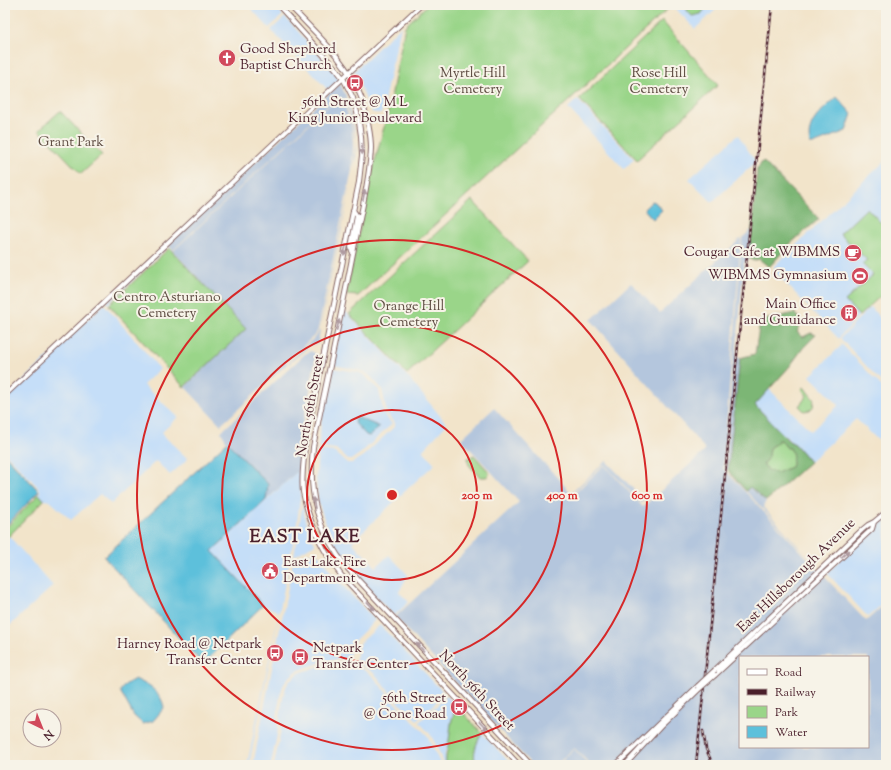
<svg xmlns="http://www.w3.org/2000/svg" width="891" height="770" font-family="'Sorts Mill Goudy',serif">
  <style>
    .built { fill: #c5def8 }
    .industrial { fill: #b4c6dd; fill-rule: evenodd }
    .green { fill: #9ad589; stroke: #727a5a }
    .forest { fill: #7bb675; stroke: #626a50; fill-rule: evenodd }
    .water { fill: #5dc0db; stroke: #547083 }
    .lines { fill: none; stroke-linecap: round; stroke-linejoin: round }
    .primary-casing { stroke: #856463; stroke-width: 6 }
    .primary { stroke: #fff; stroke-width: 4 }
    .rail-casing { stroke: #4a1f2b; stroke-width: 2.5 }
    .rail { stroke: #f7f3e8; stroke-width: 1; stroke-dasharray: 3; stroke-linecap: butt }
    .primary-bridge-casing { stroke: #856463; stroke-width: 6; stroke-linecap: butt }
    .primary-bridge { stroke: #fff; stroke-width: 4 }
    .oneway { fill: #ae9aa0 }
    .ring { fill: none; stroke: #d62828; stroke-width: 2 }
    .labels { text-anchor: middle; dominant-baseline: central; stroke-width: 4; stroke-linejoin: round; paint-order: stroke }
    .poi-label { font-size: 14px; fill: #4a1f2b; stroke: #f7f3e8; text-anchor: end }
    .park-label { font-size: 14px; fill: #5e4c42; stroke: #f7f3e8 }
    .street-label { font-size: 14px; fill: #4a1f2b; stroke: #f7f3e8 }
    .district-label { font-size: 18px; font-weight: bold; letter-spacing: 1px; fill: #4a1f2b; stroke: #f7f3e8 }
    .centre { fill: #d62828; stroke: #f7f3e8; stroke-width: 2 }
    .ring-label { font-size: 12px; text-anchor: middle; font-weight: bold; fill: #d62828; stroke: #f7f3e8; stroke-width: 4; stroke-linejoin: round; paint-order: stroke }
  </style>
  <rect width="100%" height="100%" fill="#f7f3e8"/>
  <filter id="ink" filterUnits="userSpaceOnUse"><feTurbulence type="fractalNoise" baseFrequency=".025" numOctaves="2"/><feDisplacementMap in="SourceGraphic" scale="8" xChannelSelector="R" yChannelSelector="G"/><feConvolveMatrix kernelMatrix="1 2 1 2 8 2 1 2 1" color-interpolation-filters="sRGB"/></filter>
  <filter id="wash" filterUnits="userSpaceOnUse"><feTurbulence type="fractalNoise" baseFrequency=".012" numOctaves="4" result="noise"/><feDisplacementMap in="SourceGraphic" scale="16" xChannelSelector="R" yChannelSelector="G"/><feGaussianBlur stdDeviation="0.9" result="paint"/><feColorMatrix in="noise" values="0 0 0 0 0 0 0 0 0 0 0 0 0 0 0 0 0 1.4 0 .05"/><feComposite in="paint" operator="in"/></filter>
  <g filter="url(#wash)">
    <rect width="100%" height="100%" fill="#f2e4ca"/>
    <path class="built" d="M 248,5 L 274,5 L 283,15 L 269,28 Z
      M 678,5 L 688,5 L 686,7 L 721,5 L 695,29 L 675,8 Z
      M 285,17 L 336,73 L 339,80 L 328,90 L 271,30 Z
      M 401,26 L 381,114 L 371,112 L 354,71 Z
      M 577,99 L 634,159 L 624,169 L 568,108 Z
      M 738,135 L 756,162 L 712,202 L 689,179 Z
      M 886,160 L 886,291 L 851,323 L 850,327 L 840,336 L 840,338 L 838,338 L 775,272 L 774,266 Z
      M 165,247 L 166,248 L 108,304 L 106,302 Z
      M 104,304 L 160,369 L 143,385 L 178,417 L 161,433 L 188,459 L 170,475 L 156,461 L 111,504 L 100,494 L 71,520 L 50,501 L 44,500 L 39,494 L 40,491 L 39,488 L 5,453 L 5,398 Z
      M 871,307 L 886,325 L 886,387 L 841,339 L 841,337 L 851,328 L 853,324 Z
      M 344,310 L 406,375 L 447,424 L 423,450 L 435,464 L 417,480 L 352,542 L 376,567 L 389,555 L 408,575 L 399,592 L 409,602 L 394,616 L 348,566 L 330,535 L 318,502 L 316,478 L 318,450 L 335,452 L 347,463 L 352,463 L 363,456 L 395,426 L 395,424 L 387,414 L 382,389 L 371,377 L 366,373 L 358,370 L 333,365 Z
      M 837,339 L 886,391 L 886,431 L 878,440 L 856,419 L 810,462 L 795,444 L 790,441 L 754,405 L 769,389 L 811,431 L 839,405 L 810,376 L 842,345 Z
      M 332,368 L 358,372 L 365,375 L 369,380 L 379,390 L 384,414 L 392,424 L 361,453 L 351,460 L 348,460 L 336,449 L 318,447 L 322,416 Z
      M 300,469 L 301,491 L 297,523 L 249,765 L 247,765 L 279,612 L 263,605 L 212,551 Z
      M 303,502 L 305,519 L 315,544 L 294,556 Z
      M 886,514 L 886,601 L 868,617 L 827,573 Z
      M 5,534 L 8,537 L 9,536 L 53,586 L 5,630 Z
      M 306,553 L 320,555 L 333,575 L 375,620 L 355,640 L 351,649 L 348,660 L 339,659 L 322,662 L 297,671 L 287,679 L 283,686 L 280,696 L 277,717 L 278,730 L 271,765 L 253,765 L 293,562 Z
      M 380,625 L 445,694 L 417,720 L 395,699 L 375,674 L 355,661 L 361,642 Z
      M 340,662 L 353,663 L 373,676 L 393,701 L 427,735 L 441,765 L 274,765 L 281,730 L 280,718 L 283,697 L 286,687 L 289,681 L 299,673 L 323,665 Z
      M 447,696 L 458,707 L 453,714 L 449,741 L 445,754 L 446,765 L 444,765 L 437,747 L 430,734 L 419,722 Z
      M 482,733 L 512,765 L 476,765 L 474,758 L 476,744 Z"/>
    <path class="industrial" d="M 340,83 L 346,96 L 354,127 L 356,155 L 353,169 L 355,146 L 353,129 L 345,98 L 337,97 L 173,250 L 169,246 L 166,248 L 165,247 Z
      M 337,98 L 343,98 L 352,129 L 353,146 L 352,170 L 318,329 L 316,334 L 286,362 L 287,364 L 221,425 L 185,387 L 245,329 L 173,251 Z
      M 351,182 L 341,232 L 321,322 L 318,344 L 314,344 L 309,346 L 289,364 L 288,363 L 317,335 L 319,329 Z
      M 751,230 L 749,257 L 750,258 L 744,263 L 736,357 L 740,358 L 728,471 L 725,468 L 742,238 Z
      M 741,238 L 723,468 L 866,621 L 886,603 L 886,765 L 591,765 L 574,748 L 556,765 L 532,765 L 395,617 L 519,502 L 461,439 L 494,408 L 573,495 L 604,465 L 643,507 L 706,450 L 591,320 L 631,283 L 660,313 ZM 740,657 L 868,657 L 868,747 L 740,747 Z
      M 311,351 L 316,354 L 309,396 L 298,447 L 300,469 L 266,500 L 268,484 L 227,442 L 221,432 L 305,354 Z
      M 606,461 L 644,500 L 641,503 L 604,464 L 573,493 L 572,492 Z
      M 750,487 L 766,501 L 763,507 L 818,568 L 746,491 Z
      M 574,749 L 589,765 L 558,765 Z"/>
    <path class="green" d="M 427,5 L 672,5 L 358,296 L 346,295 L 370,180 L 389,108 L 405,26 Z
      M 688,5 L 708,5 L 701,14 L 692,16 L 688,12 L 686,7 Z
      M 662,21 L 718,85 L 637,160 L 579,99 Z
      M 60,111 L 102,155 L 81,174 L 39,130 Z
      M 472,200 L 528,261 L 407,374 L 349,314 Z
      M 867,208 L 881,223 L 886,219 L 886,291 L 859,316 L 845,301 L 873,275 L 862,264 L 867,260 L 840,234 Z
      M 169,248 L 246,329 L 184,387 L 109,305 Z
      M 804,387 L 814,400 L 813,407 L 810,410 L 804,411 L 799,406 L 807,396 L 802,389 Z
      M 778,440 L 781,440 L 787,448 L 790,448 C 794,454 793,461 791,467 L 777,473 L 769,471 L 763,464 L 769,456 L 770,447 L 777,443 Z
      M 474,455 L 489,472 L 489,475 L 486,477 L 480,477 L 469,465 L 467,459 Z
      M 39,494 L 44,500 L 8,537 L 5,534 L 5,529 Z
      M 458,707 L 482,733 C 476,744 472,753 476,765 L 446,765 C 445,753 448,751 449,740 C 451,728 450,717 458,707 Z"/>
    <path class="forest" d="M 763,161 L 819,219 L 791,243 L 769,267 L 759,259 L 753,261 L 749,258 L 757,169 Z
      M 795,313 L 801,322 L 797,332 L 803,337 L 811,333 L 816,335 L 803,348 L 790,366 L 755,405 L 789,441 L 795,444 L 810,462 L 766,501 L 750,487 L 746,491 L 728,471 L 740,358 L 755,354 L 760,321 ZM 778,440 L 781,440 L 787,448 L 790,448 C 794,454 793,461 791,467 L 777,473 L 769,471 L 763,464 L 769,456 L 770,447 L 777,443 Z"/>
    <path class="water" d="M 837,97 L 852,114 L 846,131 L 813,144 L 810,144 C 805,122 823,110 837,97 Z
      M 652,201 L 655,202 L 662,210 L 653,219 L 644,209 Z
      M 359,418 L 380,427 L 369,436 L 366,435 L 354,422 L 355,419 Z
      M 227,442 L 268,484 L 266,500 L 212,551 L 263,605 L 203,664 L 104,557 Z
      M 5,455 L 39,491 L 5,527 Z
      M 135,679 C 148,685 162,692 164,708 L 153,721 L 143,724 L 134,716 L 120,691 L 126,684 Z"/>
  </g>
  <g filter="url(#ink)">
    <g class="lines">
      <defs>
        <path id="primary" d="M 278,5 L 336,69 L 343,78 L 353,98 L 358,116 L 361,136 L 362,155 L 359,182 L 305,446 C 304,461 301,478 303,492 C 309,523 322,550 341,575 L 519,765
          M 289,5 C 315,33 347,60 361,97 C 366,113 371,131 371,148 C 370,179 361,212 355,243 C 342,311 327,379 313,447 C 308,495 317,531 348,569 L 531,765
          M 352,251 L 351,247 L 357,216 L 353,210
          M 5,395 L 421,5
          M 715,670 L 862,530 L 868,525 L 874,522 L 886,512
          M 715,675 L 872,529 L 874,522
          M 616,765 L 698,686
          M 625,765 L 662,725 L 698,690"/>
      </defs>
      <use href="#primary" class="primary-casing"/>
      <use href="#primary" class="primary"/>
      <defs>
        <path id="rail" d="M 703,731 L 706,749 L 713,765
          M 696,765 L 772,5"/>
      </defs>
      <use href="#rail" class="rail-casing"/>
      <use href="#rail" class="rail"/>
      <defs>
        <path id="primary-bridge" d="M 698,686 L 715,670
          M 698,690 L 715,675"/>
      </defs>
      <use href="#primary-bridge" class="primary-bridge-casing"/>
      <use href="#primary-bridge" class="primary-bridge"/>
    </g>
    <defs><path id="oneway-solid" d="M-6-.8H1V-3.2L6.5 0L1 3.2V.8H-6Z"/></defs>
    <g class="oneway">
      <use href="#oneway-solid" transform="translate(362 149) rotate(88)"/>
      <use href="#oneway-solid" transform="translate(364 195) rotate(-80)"/>
      <use href="#oneway-solid" transform="translate(345 250) rotate(102)"/>
      <use href="#oneway-solid" transform="translate(338 325) rotate(-76)"/>
      <use href="#oneway-solid" transform="translate(314 503) rotate(-101)"/>
      <use href="#oneway-solid" transform="translate(845 554) rotate(-43)"/>
      <use href="#oneway-solid" transform="translate(371 606) rotate(47)"/>
      <use href="#oneway-solid" transform="translate(420 647) rotate(-133)"/>
      <use href="#oneway-solid" transform="translate(483 726) rotate(47)"/>
    </g>
  </g>
  <g class="ring">
    <circle cx="392" cy="495" r="85"/>
    <circle cx="392" cy="495" r="170"/>
    <circle cx="392" cy="495" r="255"/>
  </g>
  <defs>
    <symbol id="church-disc" viewBox="-11 -11 22 22"><circle r="9.5" fill="#d1495b" stroke="#f7f3e8"/><path d="M-1.2-6h2.4v3.5h3.3v2.4h-3.3V6h-2.4V-.1h-3.3v-2.4h3.3Z" fill="#fff"/></symbol>
    <symbol id="bus-disc" viewBox="-11 -11 22 22"><circle r="9.5" fill="#d1495b" stroke="#f7f3e8"/><path d="M-5-6H5V4H4V6H2V4H-2V6H-4V4H-5ZM-3.5-4V0h7V-4ZM-3.5 1.2v1.5H-2V1.2ZM2 1.2v1.5H3.5V1.2Z" fill="#fff"/></symbol>
    <symbol id="cafe-disc" viewBox="-11 -11 22 22"><circle r="9.5" fill="#d1495b" stroke="#f7f3e8"/><path d="M-5.5-4.5H6V0H3Q3 3.5 0 3.5H-2.5Q-5.5 3.5-5.5 0ZM3-3.2v2h1.7v-2ZM-6 4.5H4V6H-6Z" fill="#fff"/></symbol>
    <symbol id="stadium-disc" viewBox="-11 -11 22 22"><circle r="9.5" fill="#d1495b" stroke="#f7f3e8"/><path d="M0-5a6.5 5 0 1 0 0 10a6.5 5 0 1 0 0-10ZM-3.5-1.8h7v3.6h-7Z" fill="#fff"/></symbol>
    <symbol id="building-disc" viewBox="-11 -11 22 22"><circle r="9.5" fill="#d1495b" stroke="#f7f3e8"/><path d="M-4-6H4V6H1V3H-1V6H-4ZM-2.5-4.3h1.7v1.8h-1.7ZM.8-4.3h1.7v1.8H.8ZM-2.5-1h1.7V.8h-1.7ZM.8-1h1.7V.8H.8Z" fill="#fff"/></symbol>
    <symbol id="civic-disc" viewBox="-11 -11 22 22"><circle r="9.5" fill="#d1495b" stroke="#f7f3e8"/><path d="M-.6-6.5H3V-4.5H.6V-3L4-1V1h2V6H-6V1h2V-1L-.6-3ZM-1.2 2.5V6h2.4V2.5Z" fill="#fff"/></symbol>
  </defs>
  <g fill-rule="evenodd">
    <use href="#church-disc" x="217" y="48" width="20" height="20"/>
    <use href="#bus-disc" x="345" y="73" width="20" height="20"/>
    <use href="#cafe-disc" x="843" y="243" width="20" height="20"/>
    <use href="#stadium-disc" x="850" y="266" width="20" height="20"/>
    <use href="#building-disc" x="839" y="303" width="20" height="20"/>
    <use href="#civic-disc" x="260" y="561" width="20" height="20"/>
    <use href="#bus-disc" x="265" y="643" width="20" height="20"/>
    <use href="#bus-disc" x="290" y="647" width="20" height="20"/>
    <use href="#bus-disc" x="449" y="697" width="20" height="20"/>
  </g>
  <g class="labels">
    <g class="poi-label">
      <text x="240" y="50" text-anchor="start">Good Shepherd<tspan x="240" dy="16">Baptist Church</tspan></text>
      <text x="355" y="103" text-anchor="middle">56th Street @ M L<tspan x="355" dy="16">King Junior Boulevard</tspan></text>
      <text x="840" y="253">Cougar Cafe at WIBMMS</text>
      <text x="847" y="276">WIBMMS Gymnasium</text>
      <text x="836" y="305">Main Office<tspan x="836" dy="16">and Guuidance</tspan></text>
      <text x="283" y="563" text-anchor="start">East Lake Fire<tspan x="283" dy="16">Department</tspan></text>
      <text x="262" y="645">Harney Road @ Netpark<tspan x="262" dy="16">Transfer Center</tspan></text>
      <text x="313" y="649" text-anchor="start">Netpark<tspan x="313" dy="16">Transfer Center</tspan></text>
      <text x="446" y="699">56th Street<tspan x="446" dy="16">@ Cone Road</tspan></text>
    </g>
    <g class="park-label">
      <text x="473" y="74">Myrtle Hill<tspan x="473" dy="16">Cemetery</tspan></text>
      <text x="659" y="74">Rose Hill<tspan x="659" dy="16">Cemetery</tspan></text>
      <text x="71" y="143">Grant Park</text>
      <text x="167" y="298">Centro Asturiano<tspan x="167" dy="16">Cemetery</tspan></text>
      <text x="409" y="307">Orange Hill<tspan x="409" dy="16">Cemetery</tspan></text>
    </g>
    <g class="street-label">
      <text transform="translate(311 406) rotate(-80)">North 56th Street</text>
      <text transform="translate(797 576) rotate(-44)">East Hillsborough Avenue</text>
      <text transform="translate(476 691) rotate(47)">North 56th Street</text>
    </g>
    <g class="district-label">
      <text x="305" y="538">EAST LAKE</text>
    </g>
  </g>
  <circle cx="392" cy="495" r="6" class="centre"/>
  <g class="ring-label">
    <text x="477" y="499">200 m</text>
    <text x="562" y="499">400 m</text>
    <text x="647" y="499">600 m</text>
  </g>
  <rect width="891" height="770" fill="none" stroke="#f7f3e8" stroke-width="20"/>
  <rect x="739" y="656" width="130" height="92" fill="#f7f3e8" stroke="#b29e9c"/>
  <rect x="747" y="669" width="20" height="6" fill="#ffffff" stroke="#b29e9c"/>
  <text x="775" y="676" font-size="12" fill="#4a1f2b">Road</text>
  <rect x="747" y="689" width="20" height="6" fill="#4a1f2b" stroke="#b29e9c"/>
  <text x="775" y="696" font-size="12" fill="#4a1f2b">Railway</text>
  <rect x="747" y="706" width="20" height="12" fill="#9ad589" stroke="#b29e9c"/>
  <text x="775" y="716" font-size="12" fill="#4a1f2b">Park</text>
  <rect x="747" y="726" width="20" height="12" fill="#5dc0db" stroke="#b29e9c"/>
  <text x="775" y="736" font-size="12" fill="#4a1f2b">Water</text>
  <g transform="translate(42 728) rotate(137)"><circle r="19" fill="#f7f3e8" stroke="#b29e9c"/>
  <path d="M0-3L7 15L0 10L-7 15Z" fill="#d1495b"/>
  <text y="-6" font-size="11" font-weight="bold" text-anchor="middle" fill="#4a1f2b">N</text>
  </g>
</svg>
